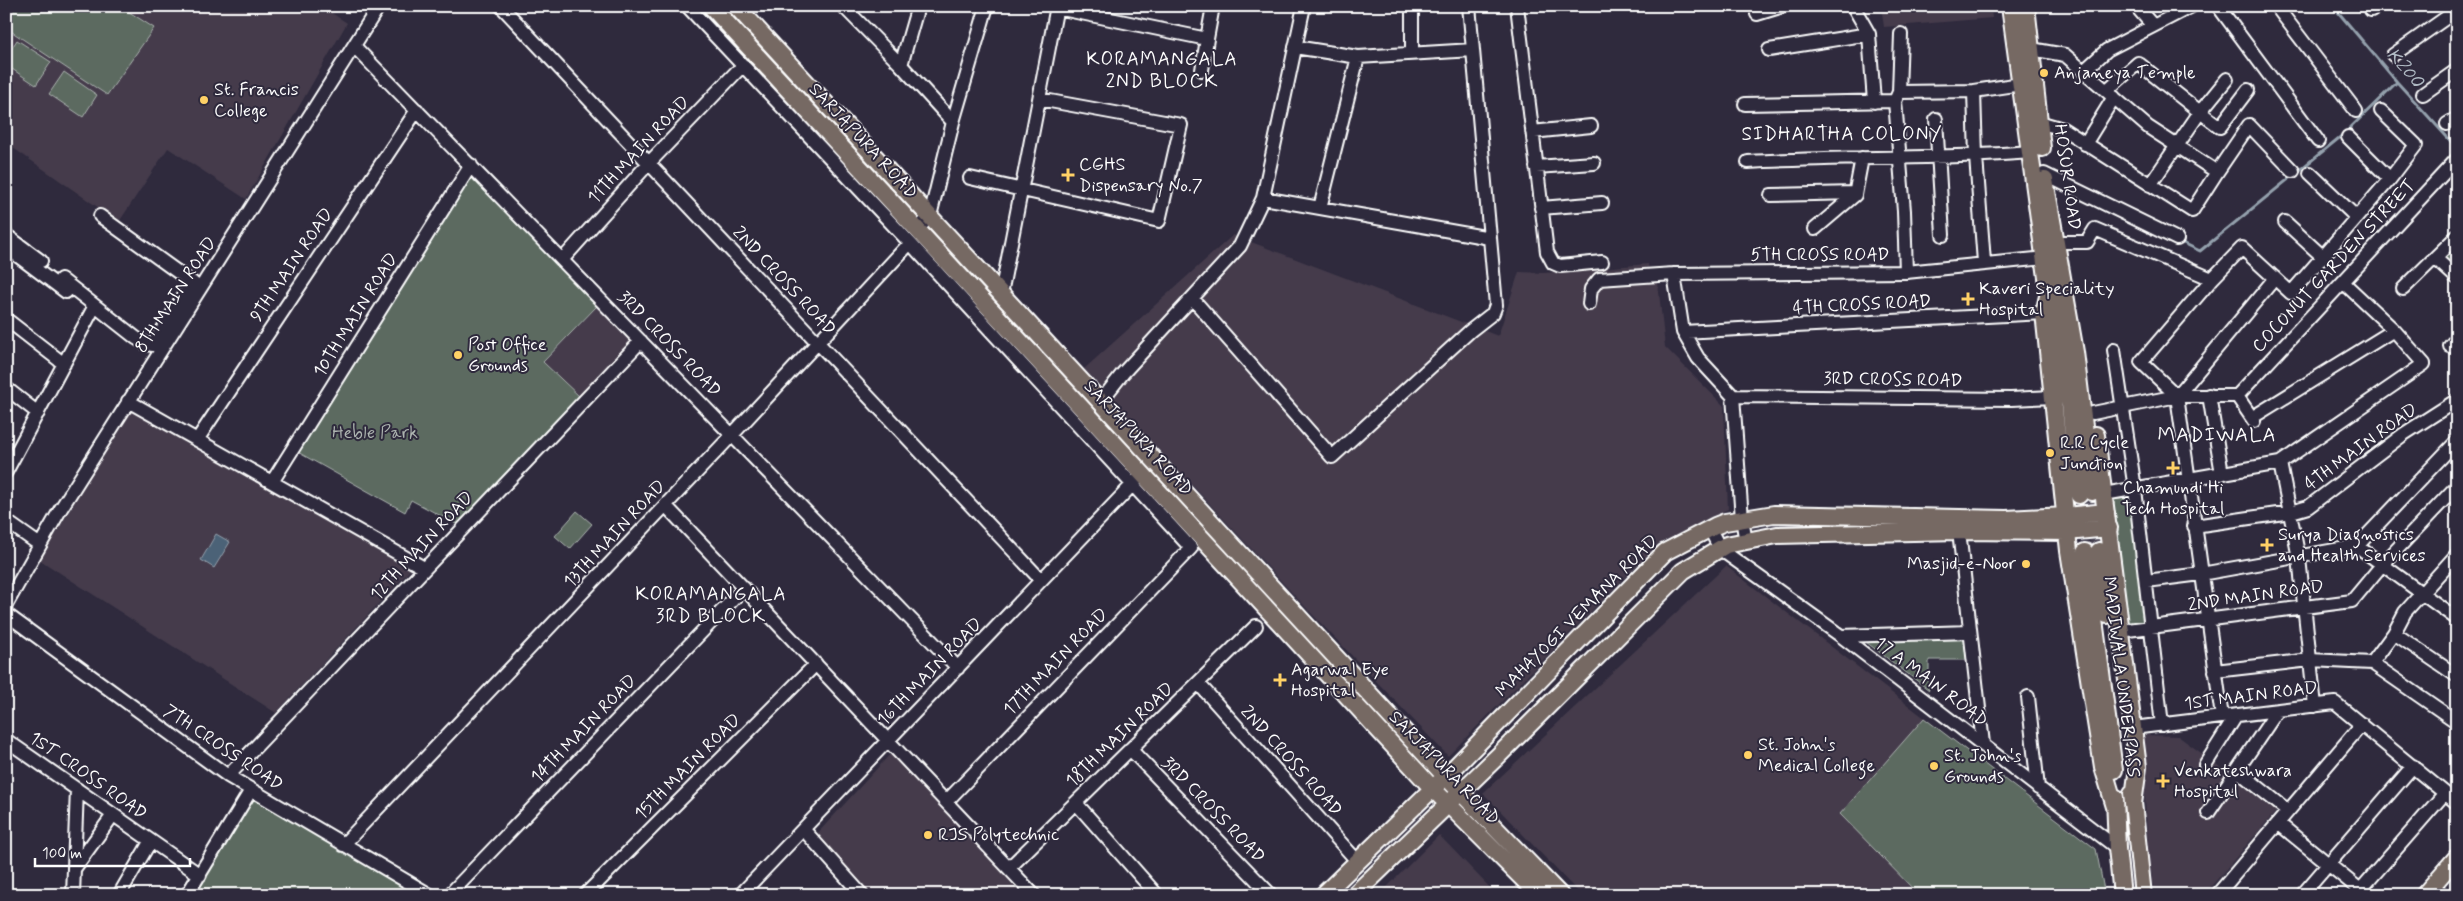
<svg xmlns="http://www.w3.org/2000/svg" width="2463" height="901" font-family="Mynerve,sans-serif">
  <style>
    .built { fill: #443b4b }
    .green { fill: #5b6a61; stroke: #adb4b0 }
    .water { fill: #4c6277; stroke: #94a1ad }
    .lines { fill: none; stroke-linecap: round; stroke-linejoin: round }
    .stream { stroke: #94a1ad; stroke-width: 3 }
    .major-tunnel { stroke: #443f50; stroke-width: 16; stroke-dasharray: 16 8; stroke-linecap: butt }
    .minor-casing { stroke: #fff; stroke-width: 16 }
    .major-casing { stroke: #fff; stroke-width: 20 }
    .minor { stroke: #2f2a3d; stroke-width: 12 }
    .major { stroke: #766964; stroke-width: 16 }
    .poi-dot { fill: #ffd166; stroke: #2f2a3d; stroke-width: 2 }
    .labels { text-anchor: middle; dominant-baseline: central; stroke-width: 4; stroke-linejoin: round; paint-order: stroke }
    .poi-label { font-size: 18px; fill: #fff; stroke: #2f2a3d; text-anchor: start }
    .street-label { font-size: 18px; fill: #fff; stroke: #2f2a3d }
    .park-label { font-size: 18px; fill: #adb4b0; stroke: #2f2a3d }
    .neighbourhood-label { font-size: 19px; letter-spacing: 1px; fill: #fff; stroke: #2f2a3d }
    .water-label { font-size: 19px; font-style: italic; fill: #aeb8c2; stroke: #2f2a3d }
    .quarter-label { font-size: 20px; letter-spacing: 1px; fill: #fff; stroke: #2f2a3d }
  </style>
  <rect width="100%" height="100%" fill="#2f2a3d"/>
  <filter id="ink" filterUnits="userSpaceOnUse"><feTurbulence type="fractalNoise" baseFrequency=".02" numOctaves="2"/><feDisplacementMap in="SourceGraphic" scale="10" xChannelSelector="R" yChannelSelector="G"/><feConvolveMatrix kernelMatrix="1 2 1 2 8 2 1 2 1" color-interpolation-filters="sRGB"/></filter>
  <g filter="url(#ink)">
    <path class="built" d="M 17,6 L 321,6 L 347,23 L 246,199 L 168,148 L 119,222 L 6,143 L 6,18 Z
      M 1881,6 L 1991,6 L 1992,18 L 1884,27 Z
      M 1233,235 L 1498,336 L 1519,272 L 1544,273 L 1648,264 L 1649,274 L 1657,274 L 1665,347 L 1724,406 L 1728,509 L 1658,544 L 1448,756 L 1308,610 L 1084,369 Z
      M 597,306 L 634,341 L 580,397 L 543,362 Z
      M 131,407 L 413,567 L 276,713 L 40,560 Z
      M 1726,566 L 2096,849 L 2105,895 L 1581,895 L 1483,793 Z
      M 2141,735 L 2178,736 L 2278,809 L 2208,890 L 2208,895 L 2154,895 L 2148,850 Z
      M 893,751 L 1024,895 L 871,895 L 816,835 Z
      M 1439,835 L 1497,895 L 1379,895 Z"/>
    <path class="green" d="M 17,6 L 120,6 L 154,28 L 107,95 L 6,28 L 6,18 Z
      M 17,40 L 51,62 L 36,85 L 6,65 L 6,57 Z
      M 64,72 L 97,95 L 83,117 L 49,94 Z
      M 469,173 L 597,306 L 543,362 L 580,397 L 460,526 L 411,500 L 405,512 L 294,450 Z
      M 2457,242 L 2457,273 L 2441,257 Z
      M 2130,498 L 2146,621 L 2127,624 L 2111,500 Z
      M 577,511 L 592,524 L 570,549 L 555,536 Z
      M 1862,639 L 1964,639 L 1967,660 L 1929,660 L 1929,690 Z
      M 1924,718 L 2096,849 L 2105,895 L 1919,895 L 1840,814 Z
      M 247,794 L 417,895 L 187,895 Z"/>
    <path class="water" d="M 216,534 L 230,542 L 214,568 L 201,560 Z"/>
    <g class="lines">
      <path class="stream" d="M 2333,6 L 2397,82 L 2457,148
        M 2179,241 L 2200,251 L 2344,134 L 2397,82"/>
      <path class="major-tunnel" d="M 2092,492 L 2099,551
        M 2079,495 L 2085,552"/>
      <defs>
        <path id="minor" d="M 501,6 L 1041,580
          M 687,6 L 910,243 L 1191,548 L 946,802
          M 843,6 L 901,65 L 953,122
          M 1517,6 L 1547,252 L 1553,263 L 1560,266 L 1602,262
          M 1853,6 L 1869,34 L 1874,102
          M 2136,6 L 2153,26
          M 2218,6 L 2318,141
          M 2276,6 L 2356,111
          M 1057,8 L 1207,39 L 1213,6
          M 2371,10 L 2377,6
          M 1757,14 L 1783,6
          M 354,46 L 958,668
          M 1295,47 L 1358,57 L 1473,50
          M 2031,49 L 2065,55 L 2148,127 L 2217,172 L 2192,211 L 2063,129 L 2039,122
          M 1769,50 L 1869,34
          M 1412,54 L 1412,6
          M 2393,55 L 2457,10
          M 901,65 L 918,6
          M 1202,70 L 1207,39
          M 2085,70 L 2107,50 L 2192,6
          M 2107,90 L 2138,63 L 2200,112 L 2227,79
          M 1974,91 L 1976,157 L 1984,262
          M 1899,92 L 1974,91 L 2021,84
          M 2423,94 L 2457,70
          M 1039,99 L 1057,6
          M 1745,104 L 1895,101
          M 1936,119 L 1943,235
          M 2447,124 L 2457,118
          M 1532,132 L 1591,126
          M 2348,137 L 2390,179
          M 2085,144 L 2114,97
          M 1748,162 C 1842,156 1937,160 2031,152
          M 1536,167 L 1594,163
          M 2217,172 L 2249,125 L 2293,171
          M 2310,173 L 2356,217
          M 2044,174 L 2177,239
          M 970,178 L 1159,221 L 1181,125 L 1039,99 L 1001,294
          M 2150,185 L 2200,112 L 2220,127 L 2248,90
          M 1771,195 L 1855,193
          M 1263,198 L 1490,238 L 1469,6
          M 1320,208 L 1358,57
          M 1541,208 L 1602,203
          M 100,216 L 197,286
          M 2285,222 L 2322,256
          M 918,229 L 930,216 L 953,122 L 987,6
          M 1815,229 L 1855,195 L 1862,158
          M 6,235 L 41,261
          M 2056,242 L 2087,242 L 2095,229 L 2212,279
          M 6,247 L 66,292
          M 2435,258 L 2457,278
          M 562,260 L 649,163 L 743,65
          M 1906,272 L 2045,258
          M 1674,274 L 1683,332 L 1698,358 L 1733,396
          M 61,279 L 136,338 L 146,344 L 153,345 L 192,282
          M 2403,289 L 2457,236
          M 1192,298 L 1332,457 L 1470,331 L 1493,313 L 1496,305 L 1490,238
          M 1589,304 L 1591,289 L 1599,279 L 1674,274 L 1906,272 L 1904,211 L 1895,101 L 1899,92 L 1901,34
          M 6,319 L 64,364
          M 1683,332 L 2044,313
          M 2450,346 L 2457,338
          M 2114,350 L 2135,489 L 2162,725
          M 6,388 L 38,413
          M 2209,395 L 2222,474
          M 1733,396 L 2011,399 L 2053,397
          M 1733,396 L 1742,519 L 1746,542
          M 2177,396 L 2141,362 L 2212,279 L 2242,248 L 2291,293 L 2390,179 L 2416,145 L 2381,111
          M 2177,396 L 2222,717
          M 2177,396 L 2275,278
          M 2237,396 L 2457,159
          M 2237,396 L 2254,421
          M 128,401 L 424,568
          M 1101,401 L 1123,373 L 1240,246 L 1263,198 L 1304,6
          M 2093,413 L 2177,396 L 2237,396
          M 2253,417 L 2394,330
          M 197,440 L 417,110
          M 2280,463 L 2299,558 L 2315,706
          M 6,472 L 92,311
          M 272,482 L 471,165
          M 2104,494 L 2280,463 L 2424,364 L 2394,330 L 2344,283
          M 666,506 L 1034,895
          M 6,521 L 40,545
          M 2194,526 L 2291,512 L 2308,507 L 2404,434 L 2457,400
          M 1710,529 L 1720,549 L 1841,636 L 2117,848
          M 1959,531 L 1983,744
          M 2357,546 L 2457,441
          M 2146,581 L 2201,574 L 2357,546 L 2457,619
          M 6,605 L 60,510 L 379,6
          M 6,614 L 228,776 L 430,895
          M 2120,631 L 2352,601 L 2381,566 L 2457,486
          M 2394,633 L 2457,676
          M 1841,636 L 1970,632
          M 2372,663 L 2394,633 L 2405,612 L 2457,554
          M 2372,663 L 2457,722
          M 2215,671 L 2310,660 L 2372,663
          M 1198,683 L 1358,862
          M 2028,697 L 2038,788
          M 2133,728 L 2335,703 L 2457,803
          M 6,740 L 200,875
          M 1130,749 L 1271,895
          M 2205,765 L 2236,716
          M 2237,770 L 2288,811
          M 228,776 L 641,341
          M 1076,803 L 1157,895
          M 2208,813 L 2278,710
          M 2278,823 L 2365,894
          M 804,830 L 862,895
          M 343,845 L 732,435 L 910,243
          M 1009,868 L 1256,626
          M 74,869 L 113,815
          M 2432,886 L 2443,895
          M 73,895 L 77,789
          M 119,895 L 150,842
          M 187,895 L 251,790
          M 449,895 L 744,588
          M 585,895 L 816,664
          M 740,895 L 1136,481
          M 2217,895 L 2362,724
          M 2302,895 L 2413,766
          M 2356,895 L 2445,793"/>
        <path id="major" d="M 711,6 L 1433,789 L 1539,895
          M 736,6 L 1446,777 L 1560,895
          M 2010,6 L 2049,292 L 2070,405 L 2079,495
          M 2026,6 L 2042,148
          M 2045,180 L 2075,352 L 2092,492
          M 2049,292 L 2044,313 L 2069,551 L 2103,767 L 2115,807
          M 2096,435 L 2138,767 L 2133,804
          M 2099,551 L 2107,615
          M 2085,552 L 2114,770
          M 2132,793 L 2143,895
          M 2115,797 L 2117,848 L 2122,895
          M 1323,895 L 1453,769 L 1665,552 L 1715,526 L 1725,522 L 1774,514 L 2006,519 L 2066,516 L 2106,512
          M 1354,895 L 1498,756 L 1683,571 L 1726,545 L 1777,535 L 1959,531 L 2067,532 L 2109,528
          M 2424,895 L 2457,857"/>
      </defs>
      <use href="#minor" class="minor-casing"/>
      <use href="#major" class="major-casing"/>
      <use href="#minor" class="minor"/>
      <use href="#major" class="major"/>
    </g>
  </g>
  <g class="poi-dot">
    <circle cx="2044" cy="73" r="5"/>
    <circle cx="204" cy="100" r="5"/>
    <path d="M1065.5 167.5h5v5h5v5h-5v5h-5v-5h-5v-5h5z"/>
    <path d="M1965.5 291.5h5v5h5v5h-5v5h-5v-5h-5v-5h5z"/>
    <circle cx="458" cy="355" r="5"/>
    <circle cx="2050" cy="453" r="5"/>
    <path d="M2170.5 460.5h5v5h5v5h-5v5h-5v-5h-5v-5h5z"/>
    <path d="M2264.5 537.5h5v5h5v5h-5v5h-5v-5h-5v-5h5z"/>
    <circle cx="2026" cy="564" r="5"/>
    <path d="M1277.5 672.5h5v5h5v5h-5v5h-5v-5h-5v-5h5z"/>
    <circle cx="1748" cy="755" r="5"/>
    <circle cx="1934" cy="766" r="5"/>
    <path d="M2160.5 773.5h5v5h5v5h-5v5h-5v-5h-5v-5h5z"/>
    <circle cx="928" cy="835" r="5"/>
  </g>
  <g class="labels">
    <g class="poi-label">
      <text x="2054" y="73">Anjaneya Temple</text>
      <text x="214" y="90">St. Francis<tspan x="214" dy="21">College</tspan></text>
      <text x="1079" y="165">CGHS<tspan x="1079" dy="21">Dispensary No.7</tspan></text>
      <text x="1979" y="289">Kaveri Speciality<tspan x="1979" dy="21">Hospital</tspan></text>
      <text x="468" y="345">Post Office<tspan x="468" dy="21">Grounds</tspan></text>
      <text x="2060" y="443">R.R Cycle<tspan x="2060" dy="21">Junction</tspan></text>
      <text x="2173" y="488" text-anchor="middle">Chamundi Hi<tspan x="2173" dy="21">Tech Hospital</tspan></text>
      <text x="2278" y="535">Surya Diagnostics<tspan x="2278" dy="21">and Health Services</tspan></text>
      <text x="2016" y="564" text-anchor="end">Masjid-e-Noor</text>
      <text x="1291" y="670">Agarwal Eye<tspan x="1291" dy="21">Hospital</tspan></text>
      <text x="1758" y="745">St. John's<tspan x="1758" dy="21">Medical College</tspan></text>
      <text x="1944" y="756">St. John's<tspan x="1944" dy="21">Grounds</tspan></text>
      <text x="2174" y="771">Venkateshwara<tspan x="2174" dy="21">Hospital</tspan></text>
      <text x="938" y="835">RJS Polytechnic</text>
    </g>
    <g class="street-label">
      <text transform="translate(863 141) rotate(47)">SARJAPURA ROAD</text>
      <text transform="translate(639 150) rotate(-47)">11TH MAIN ROAD</text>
      <text transform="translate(2067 177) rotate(82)">HOSUR ROAD</text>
      <text x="1820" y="255">5TH CROSS ROAD</text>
      <text transform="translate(292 265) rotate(-56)">9TH MAIN ROAD</text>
      <text transform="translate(2334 266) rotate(-47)">COCONUT GARDEN STREET</text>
      <text transform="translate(784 281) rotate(47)">2ND CROSS ROAD</text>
      <text transform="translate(176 295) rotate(-57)">8TH MAIN ROAD</text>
      <text transform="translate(1862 305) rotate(-3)">4TH CROSS ROAD</text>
      <text transform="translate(356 315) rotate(-58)">10TH MAIN ROAD</text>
      <text transform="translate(669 344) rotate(46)">3RD CROSS ROAD</text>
      <text transform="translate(1893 380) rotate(1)">3RD CROSS ROAD</text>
      <text transform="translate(1138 438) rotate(47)">SARJAPURA ROAD</text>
      <text transform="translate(2361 447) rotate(-36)">4TH MAIN ROAD</text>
      <text transform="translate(615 534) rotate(-47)">13TH MAIN ROAD</text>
      <text transform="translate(422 546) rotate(-47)">12TH MAIN ROAD</text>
      <text transform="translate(2256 596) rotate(-8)">2ND MAIN ROAD</text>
      <text transform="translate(1577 616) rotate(-45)">MAHAYOGI VEMANA ROAD</text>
      <text transform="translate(1056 662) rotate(-46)">17TH MAIN ROAD</text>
      <text transform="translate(930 672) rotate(-46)">16TH MAIN ROAD</text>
      <text transform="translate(2121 677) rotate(83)">MADIWALA UNDERPASS</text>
      <text transform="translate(1931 682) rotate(37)">17 A MAIN ROAD</text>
      <text transform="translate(2251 696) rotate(-7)">1ST MAIN ROAD</text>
      <text transform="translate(584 729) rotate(-46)">14TH MAIN ROAD</text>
      <text transform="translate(1120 735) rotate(-44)">18TH MAIN ROAD</text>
      <text transform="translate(223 748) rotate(34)">7TH CROSS ROAD</text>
      <text transform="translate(1291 761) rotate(48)">2ND CROSS ROAD</text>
      <text transform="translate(688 767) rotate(-45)">15TH MAIN ROAD</text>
      <text transform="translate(1444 768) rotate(46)">SARJAPURA ROAD</text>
      <text transform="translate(88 776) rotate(35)">1ST CROSS ROAD</text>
      <text transform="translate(1213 810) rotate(46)">3RD CROSS ROAD</text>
    </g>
    <g class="park-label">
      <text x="375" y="433">Heble Park</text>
    </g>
    <g class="neighbourhood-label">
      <text x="1162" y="59">KORAMANGALA<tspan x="1162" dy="22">2ND BLOCK</tspan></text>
      <text x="1842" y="134">SIDHARTHA COLONY</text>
      <text x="711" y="594">KORAMANGALA<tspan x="711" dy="22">3RD BLOCK</tspan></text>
    </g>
    <g class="water-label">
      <text transform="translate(2405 68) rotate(49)">K200</text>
    </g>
    <g class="quarter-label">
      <text x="2217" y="435">MADIWALA</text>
    </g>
  </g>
  <rect width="2463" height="901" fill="none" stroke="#2f2a3d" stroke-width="25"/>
  <rect x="12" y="12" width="2438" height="876" fill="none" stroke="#fff" stroke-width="2" filter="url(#ink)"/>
  <path d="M35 858v8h155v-8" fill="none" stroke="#ffffff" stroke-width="2.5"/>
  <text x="42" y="858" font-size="15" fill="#ffffff" stroke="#2f2a3d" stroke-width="4" paint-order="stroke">100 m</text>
</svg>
